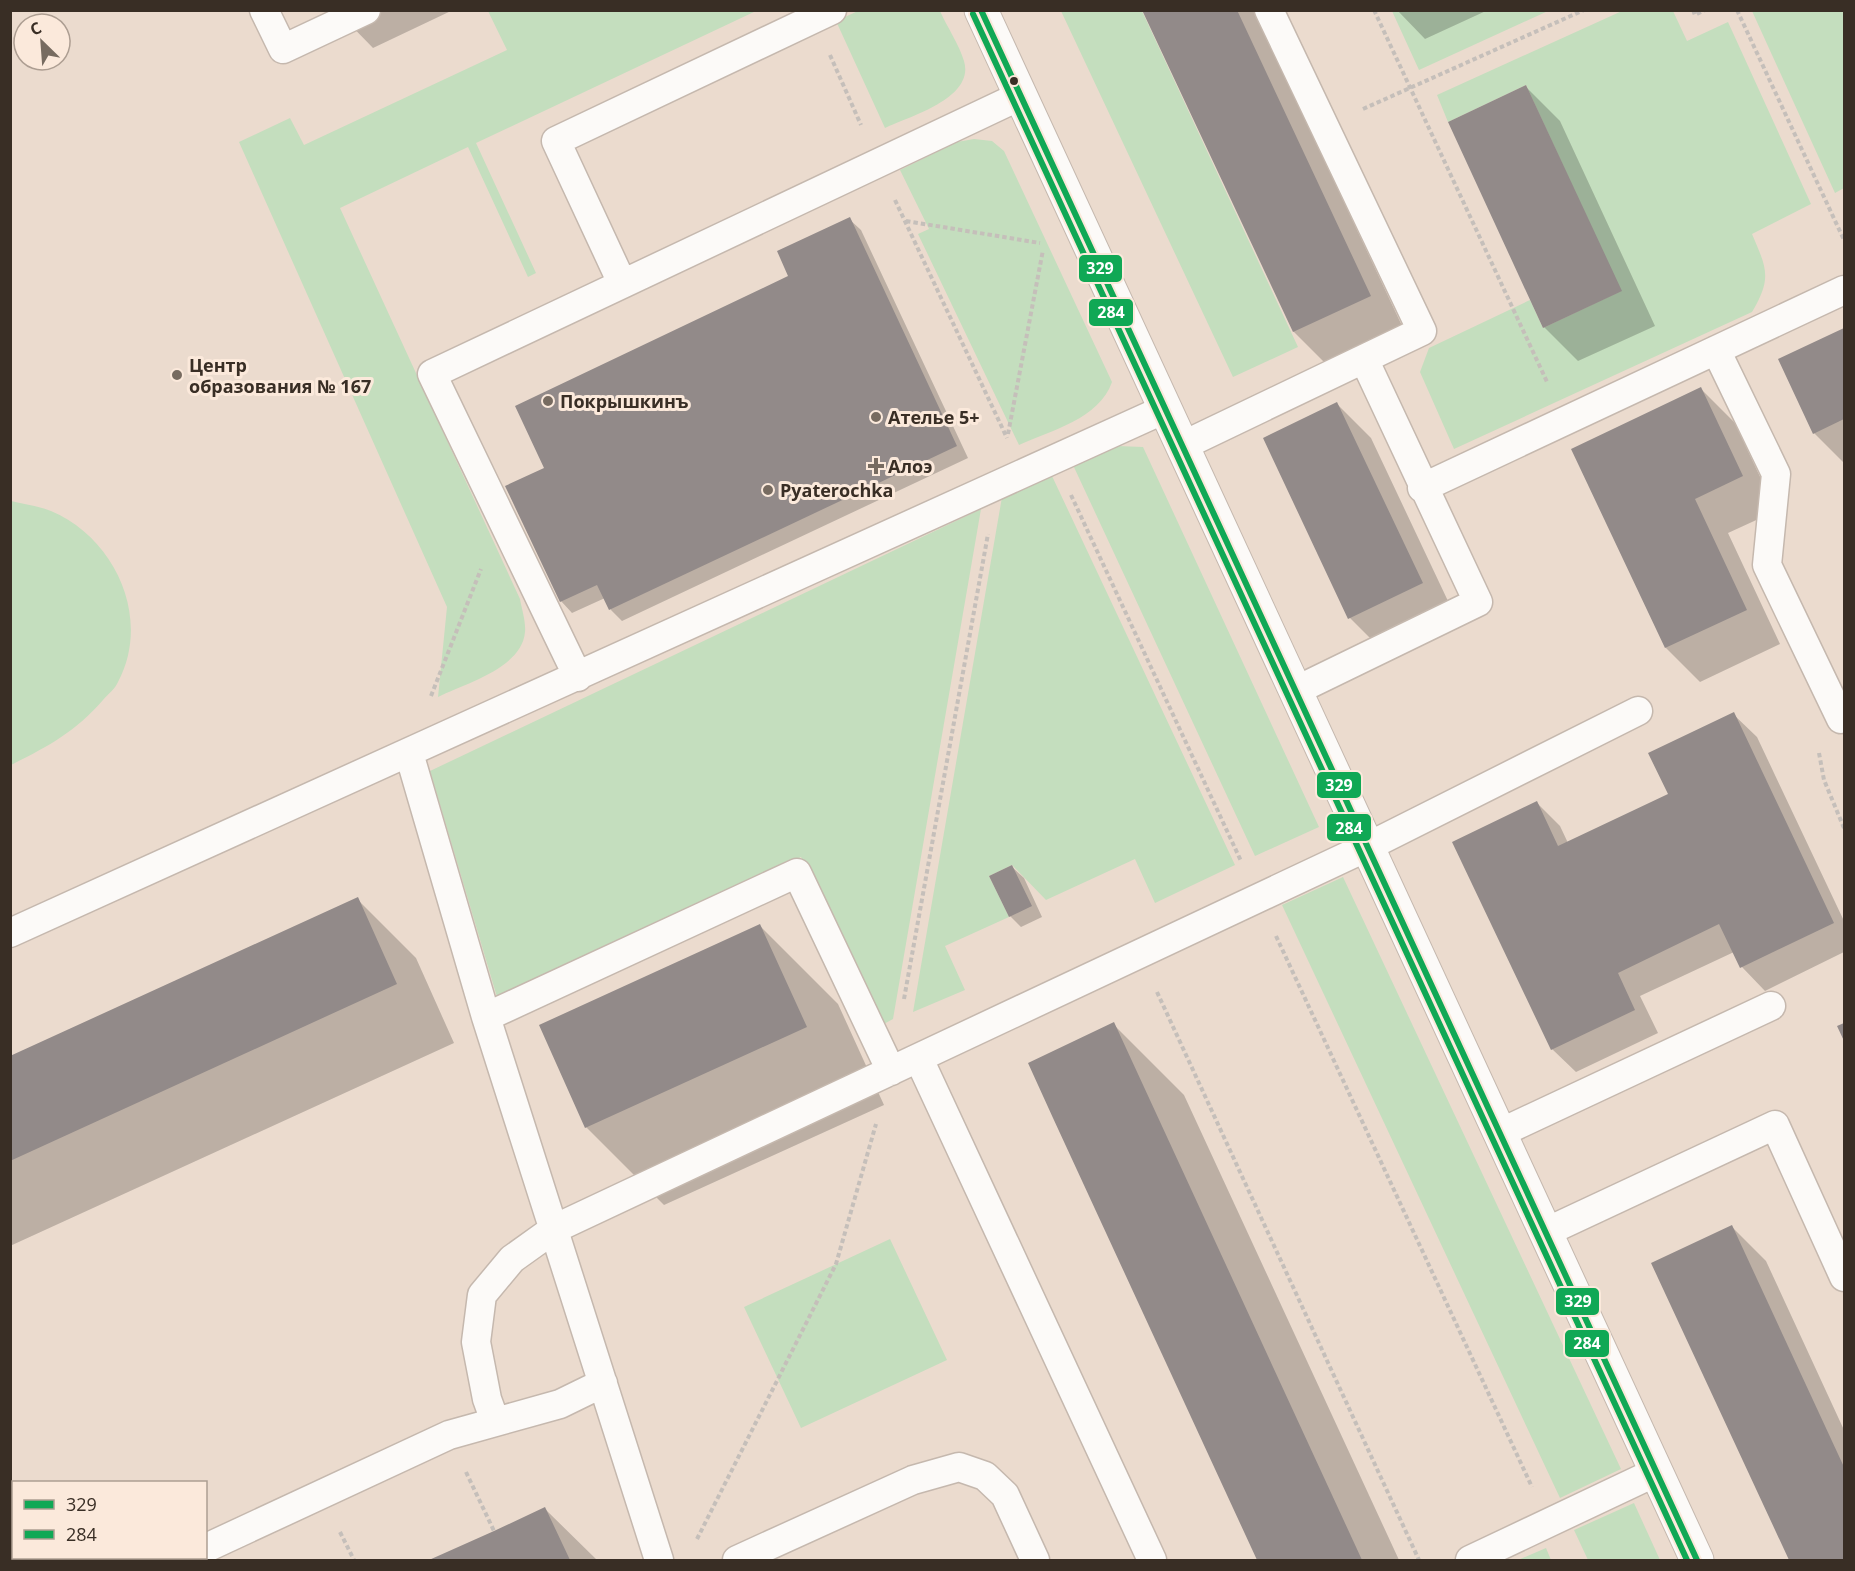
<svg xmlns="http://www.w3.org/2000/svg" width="1855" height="1571" font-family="'Open Sans',sans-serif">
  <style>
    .green { fill: #c4debe }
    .shadow { fill: #0003 }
    .building { fill: #928a89 }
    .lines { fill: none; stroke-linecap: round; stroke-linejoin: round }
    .service-casing { stroke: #c5b8ae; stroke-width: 31 }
    .minor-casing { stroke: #c5b8ae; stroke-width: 35 }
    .path { stroke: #c5bfba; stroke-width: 4; stroke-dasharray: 4.5 3; stroke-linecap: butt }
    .service { stroke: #fcfaf8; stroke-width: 28 }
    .minor { stroke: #fcfaf8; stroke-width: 33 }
    .bus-1-casing { stroke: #fbe9db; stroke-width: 10 }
    .bus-2-casing { stroke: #fbe9db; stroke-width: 10 }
    .bus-1 { stroke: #10a855; stroke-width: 6 }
    .bus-2 { stroke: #10a855; stroke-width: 6 }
    .bus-dot { fill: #392e25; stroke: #fbe9db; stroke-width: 2 }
    .poi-dot { fill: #776b60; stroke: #fbe9db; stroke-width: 2 }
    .labels { text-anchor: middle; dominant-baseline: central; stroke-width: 6; stroke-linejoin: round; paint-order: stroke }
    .poi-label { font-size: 18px; font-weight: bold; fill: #392e25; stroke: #fbe9db; text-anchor: start }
    .line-badge { stroke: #fbe9db; stroke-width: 2 }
    .badge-label { font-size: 16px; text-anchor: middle; font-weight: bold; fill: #fff }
  </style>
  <rect width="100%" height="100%" fill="#ebdbce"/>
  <path class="green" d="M 488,11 L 756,11 L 476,143 L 536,273 L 528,277 L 468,147 L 340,208 L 520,599 C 522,610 526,622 525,632 C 522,668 466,683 438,697 L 447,607 L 239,142 L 290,118 L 304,145 L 507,50 Z
    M 858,11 L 940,11 C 947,27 959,44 964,61 C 975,98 911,116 885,128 L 836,21 Z
    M 1061,11 L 1142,11 L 1298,347 L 1233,377 Z
    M 1392,11 L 1548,11 L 1419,70 Z
    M 1622,11 L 1673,11 L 1687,41 L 1728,22 L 1811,204 L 1752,234 C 1767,269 1772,278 1752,312 L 1454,449 L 1420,372 L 1429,348 L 1530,300 L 1543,328 L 1621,291 L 1526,85 L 1448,122 L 1437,95 Z
    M 1752,11 L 1844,11 L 1844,188 L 1835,193 Z
    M 974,139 L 992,141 L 1004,151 L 1112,382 C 1099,419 1052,430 1019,445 L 918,234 L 929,229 L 900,170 L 957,142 Z
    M 1117,446 L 1143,447 L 1319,827 L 1255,856 L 1073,465 Z
    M 1052,476 L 1235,865 L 1155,903 L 1135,859 L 1046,900 L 1012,865 L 989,876 L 1009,917 L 945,946 L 965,990 L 913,1012 L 1002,497 Z
    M 11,501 C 23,504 39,506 51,511 C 115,538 152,618 118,682 C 115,689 108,694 103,700 C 75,732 49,746 11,765 Z
    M 981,509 L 893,1019 L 882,1025 L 801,857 L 497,997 L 430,771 Z
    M 1343,877 L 1621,1469 L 1560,1498 L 1282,905 Z
    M 890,1239 L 947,1360 L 801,1428 L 744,1307 Z
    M 1634,1503 L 1660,1560 L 1588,1560 L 1574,1530 Z
    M 1546,1548 L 1551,1560 L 1518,1560 Z"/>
  <path class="shadow" d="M 336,10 L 453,10 L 373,48 Z
    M 1143,10 L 1254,10 L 1404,330 L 1328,366 L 1294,332 Z
    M 1397,10 L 1488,10 L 1425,39 Z
    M 1526,87 L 1560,121 L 1655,326 L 1578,361 L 1544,327 Z
    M 849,219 L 861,230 L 968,458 L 622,621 L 611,610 L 605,598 L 572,613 L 561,601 L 546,468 L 790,277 Z
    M 1844,330 L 1844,463 L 1814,433 L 1780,359 Z
    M 1701,389 L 1735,423 L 1776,511 L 1728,533 L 1780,644 L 1700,682 L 1666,648 Z
    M 1337,404 L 1371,438 L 1456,618 L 1384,652 L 1350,618 Z
    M 1733,714 L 1757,737 L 1844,921 L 1844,952 L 1765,991 L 1742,967 L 1734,952 L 1640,996 L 1658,1033 L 1576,1072 L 1552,1049 L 1537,803 L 1560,826 L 1568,843 L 1670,794 Z
    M 1012,867 L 1024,878 L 1042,917 L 1021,927 L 1010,916 Z
    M 357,899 L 416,958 L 454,1043 L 10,1246 L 10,1058 Z
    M 760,926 L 838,1004 L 884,1105 L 664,1205 L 586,1127 Z
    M 1113,1024 L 1184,1095 L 1399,1560 L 1259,1560 L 1030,1063 Z
    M 1732,1227 L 1766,1261 L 1844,1430 L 1844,1560 L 1791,1560 L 1653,1264 Z
    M 545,1509 L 597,1560 L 433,1560 Z"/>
  <path class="building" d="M 1142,10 L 1237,10 L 1371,296 L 1293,332 Z
    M 1526,85 L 1622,291 L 1543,328 L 1448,122 Z
    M 850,217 L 957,446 L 609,610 L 597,585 L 560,602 L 505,486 L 544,468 L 515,406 L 788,276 L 777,251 Z
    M 1844,328 L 1844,419 L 1813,434 L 1778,359 Z
    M 1701,387 L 1743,476 L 1695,499 L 1747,610 L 1665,648 L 1571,449 Z
    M 1337,402 L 1423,583 L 1348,619 L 1263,438 Z
    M 1734,712 L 1834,923 L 1740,968 L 1719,924 L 1618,973 L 1635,1010 L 1551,1050 L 1452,842 L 1537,801 L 1558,846 L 1668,794 L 1648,753 Z
    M 1012,865 L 1032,906 L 1009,917 L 989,876 Z
    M 358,897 L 397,984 L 10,1161 L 10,1056 Z
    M 760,924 L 807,1027 L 585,1128 L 539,1025 Z
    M 1114,1022 L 1362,1560 L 1257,1560 L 1053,1118 L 1028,1063 Z
    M 1844,1023 L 1844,1041 L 1837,1026 Z
    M 1732,1225 L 1844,1467 L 1844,1560 L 1789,1560 L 1651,1263 Z
    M 545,1507 L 570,1560 L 429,1560 L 494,1531 Z"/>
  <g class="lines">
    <defs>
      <path id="service" d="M 264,10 L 283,49 L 366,10
        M 622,283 L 556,141 L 832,10
        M 1716,350 L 1776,474 L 1767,565 L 1841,719 L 1844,717
        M 1182,446 L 1422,331 L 1269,10
        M 1422,488 L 1844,290
        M 578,677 L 432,374 L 1020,96
        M 1295,691 L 1478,602 L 1364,359
        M 409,753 L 486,1017 L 659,1560
        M 10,933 L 1165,409
        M 486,1017 L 797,873 L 891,1071
        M 919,1059 L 1152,1560
        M 1500,1133 L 1771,1006
        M 1546,1232 L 1775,1125 L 1844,1277
        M 495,1421 L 487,1399 L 476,1342 L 482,1295 L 512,1259 L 554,1229 L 1367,847 L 1638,711
        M 206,1548 L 449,1435 L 560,1404 L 603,1383
        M 179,1560 L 186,1558
        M 737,1560 L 913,1480 L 959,1467 L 985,1476 L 1005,1495 L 1035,1560
        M 1470,1560 L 1656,1472"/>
      <path id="minor" d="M 981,10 L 1697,1560"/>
    </defs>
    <use href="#service" class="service-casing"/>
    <use href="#minor" class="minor-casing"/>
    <path class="path" d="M 1374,10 L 1548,384
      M 1693,10 L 1695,15 L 1705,10
      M 1737,10 L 1844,240
      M 830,55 L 861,125
      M 1363,109 L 1584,10
      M 895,200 L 1007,438
      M 906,221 L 1040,243
      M 1008,434 L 1043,250
      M 1071,495 L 1241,861
      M 431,696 L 481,569
      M 1819,753 L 1824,780 L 1844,828
      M 1276,936 L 1532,1487
      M 1157,992 L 1419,1560
      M 904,999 L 988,534
      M 466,1472 L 494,1531
      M 340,1532 L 354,1560
      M 697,1539 L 836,1264 L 876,1124"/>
    <use href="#service" class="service"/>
    <use href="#minor" class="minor"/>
    <defs>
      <path id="bus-1" d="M 981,10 L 1697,1560"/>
      <path id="bus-2" d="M 973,14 L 1687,1560"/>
    </defs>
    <use href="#bus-1" class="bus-1-casing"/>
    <use href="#bus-2" class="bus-2-casing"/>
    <use href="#bus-1" class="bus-1"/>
    <use href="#bus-2" class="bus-2"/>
  </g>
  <circle class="bus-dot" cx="1014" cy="81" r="5"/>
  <g class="poi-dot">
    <circle cx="177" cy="375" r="6"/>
    <circle cx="548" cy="401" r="6"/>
    <circle cx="876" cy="417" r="6"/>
    <path d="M873 457h6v6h6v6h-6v6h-6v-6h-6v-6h6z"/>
    <circle cx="768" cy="490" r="6"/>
  </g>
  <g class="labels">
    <g class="poi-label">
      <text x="189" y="365">Центр<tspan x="189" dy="21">образования № 167</tspan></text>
      <text x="560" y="401">Покрышкинъ</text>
      <text x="888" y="417">Ателье 5+</text>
      <text x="888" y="466">Алоэ</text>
      <text x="780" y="490">Pyaterochka</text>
    </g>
  </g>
  <g class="line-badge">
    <rect x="1078" y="254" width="45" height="29" rx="6" fill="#10a855"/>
    <rect x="1088" y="298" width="46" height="29" rx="6" fill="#10a855"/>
    <rect x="1316" y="771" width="46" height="28" rx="6" fill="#10a855"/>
    <rect x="1326" y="813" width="46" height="29" rx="6" fill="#10a855"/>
    <rect x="1555" y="1287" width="45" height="29" rx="6" fill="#10a855"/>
    <rect x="1564" y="1329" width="46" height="29" rx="6" fill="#10a855"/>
  </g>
  <g class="badge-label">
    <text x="1100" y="274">329</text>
    <text x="1111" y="318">284</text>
    <text x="1339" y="791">329</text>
    <text x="1349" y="834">284</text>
    <text x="1578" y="1307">329</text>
    <text x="1587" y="1349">284</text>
  </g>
  <rect width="1855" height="1571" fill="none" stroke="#392e25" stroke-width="24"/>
  <rect x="12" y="1481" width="195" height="78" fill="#fbe9db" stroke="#ad9e92" stroke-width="1.5"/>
  <rect x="24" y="1500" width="30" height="9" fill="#10a855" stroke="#ad9e92" stroke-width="1.5"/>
  <text x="66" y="1511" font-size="18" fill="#392e25">329</text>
  <rect x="24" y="1530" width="30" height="9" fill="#10a855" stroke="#ad9e92" stroke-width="1.5"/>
  <text x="66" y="1541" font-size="18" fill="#392e25">284</text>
  <g transform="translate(42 42) rotate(335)"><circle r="28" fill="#fbe9db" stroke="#ad9e92" stroke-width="1.5"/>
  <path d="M0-4.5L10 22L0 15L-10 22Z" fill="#776b60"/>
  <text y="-9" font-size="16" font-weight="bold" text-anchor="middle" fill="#392e25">С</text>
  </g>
</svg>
